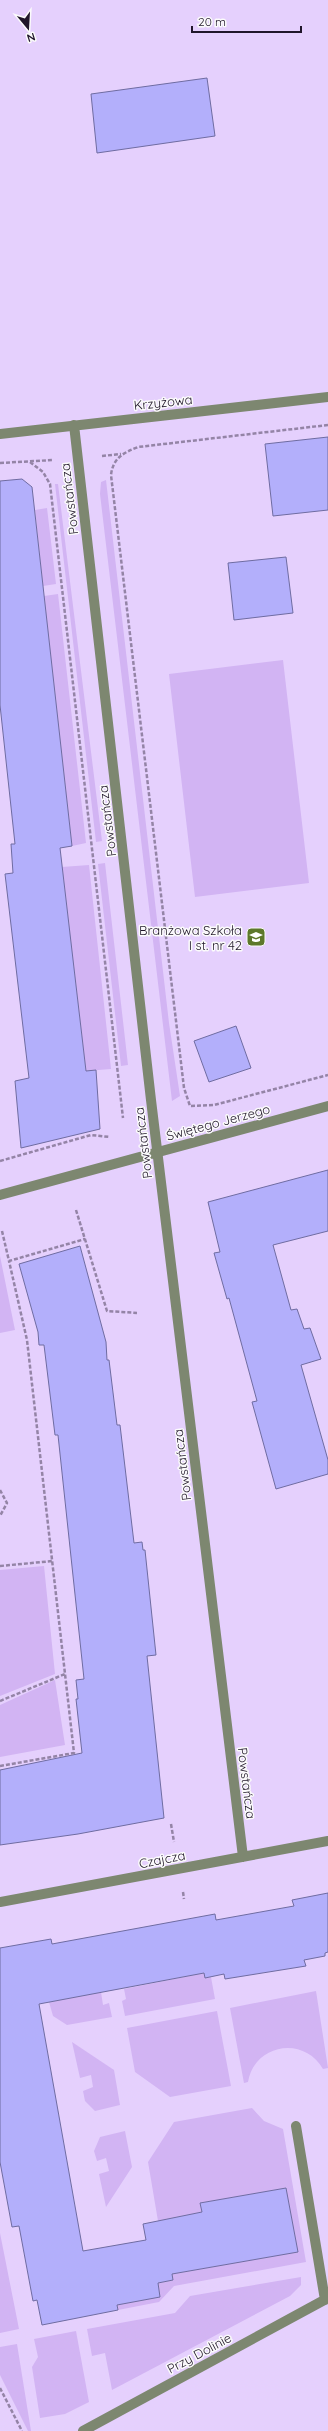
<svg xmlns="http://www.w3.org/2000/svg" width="328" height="2431" font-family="Quicksand,sans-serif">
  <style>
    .green { fill: #d2b4f3 }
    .building { fill: #b3affb; stroke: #6f6ca1 }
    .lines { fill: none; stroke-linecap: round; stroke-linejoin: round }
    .path { stroke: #9484a6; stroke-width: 2.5; stroke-dasharray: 4 2; stroke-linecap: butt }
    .minor { stroke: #7d8770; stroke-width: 10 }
    .labels { text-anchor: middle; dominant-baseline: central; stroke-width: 3; stroke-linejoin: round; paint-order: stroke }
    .street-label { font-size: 13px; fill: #20162a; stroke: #fbfbfb }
    .poi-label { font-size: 13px; fill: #20162a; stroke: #fbfbfb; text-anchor: end }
  </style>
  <rect width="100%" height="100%" fill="#e5d0fd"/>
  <path class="green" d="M 106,480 L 169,1023 L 180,1096 L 172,1101 L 100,494 L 101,482 Z
    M 55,484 L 58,484 L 102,841 L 96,842 Z
    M 47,508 L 56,584 L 43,586 L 35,510 Z
    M 58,594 L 86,843 L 72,846 L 44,596 Z
    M 283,660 L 309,883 L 195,897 L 169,674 Z
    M 105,863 L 128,1065 L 121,1066 L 98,864 Z
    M 89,865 L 111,1069 L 86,1071 L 62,867 Z
    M 0,1256 L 15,1330 L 0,1333 Z
    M 44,1566 L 55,1674 L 0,1696 L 0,1570 Z
    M 55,1680 L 65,1745 L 0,1757 L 0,1705 Z
    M 204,1973 L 205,1978 L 211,1977 L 215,1999 L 125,2016 L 122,2001 L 126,1999 L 124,1989 Z
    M 316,1991 L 328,2068 L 323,2069 C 304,2035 254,2044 248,2082 L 244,2083 L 230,2008 Z
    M 101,1992 L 103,2005 L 109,2003 L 112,2017 L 67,2025 L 53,2016 L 49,2002 Z
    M 217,2011 L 231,2086 L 170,2097 L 135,2072 L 127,2028 Z
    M 72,2042 L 114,2070 L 120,2105 L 95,2111 L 85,2101 L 83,2091 L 93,2087 L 91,2075 L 80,2078 Z
    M 252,2108 L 264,2121 L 283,2129 L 306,2262 L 174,2286 L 159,2302 L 118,2310 L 117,2305 L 159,2297 L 158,2283 L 173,2280 L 172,2274 L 298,2252 L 286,2188 L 200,2203 L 202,2212 L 158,2221 L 148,2162 L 174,2122 Z
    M 125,2131 L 132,2167 L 106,2207 L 99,2174 L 109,2171 L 106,2158 L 97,2161 L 94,2151 L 100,2137 Z
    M 0,2233 L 19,2329 L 0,2333 Z
    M 301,2277 L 301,2285 L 290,2296 L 112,2390 L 105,2353 L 92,2356 L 87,2329 L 175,2313 L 190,2296 Z
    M 76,2331 L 89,2402 L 65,2414 L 40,2418 L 32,2367 L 38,2357 L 34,2339 Z
    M 17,2344 L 31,2431 L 28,2431 L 0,2375 L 0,2347 Z"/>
  <path class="building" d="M 207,78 L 215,136 L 97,153 L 91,94 Z
    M 328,437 L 328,510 L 273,516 L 265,444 Z
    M 22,479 L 32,487 L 72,846 L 60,848 L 86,1071 L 96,1070 L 100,1129 L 21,1148 L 15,1081 L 29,1078 L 5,874 L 13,873 L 11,844 L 15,844 L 0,705 L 0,481 Z
    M 286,557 L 293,613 L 234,620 L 228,563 Z
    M 236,1026 L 251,1068 L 209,1082 L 194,1041 Z
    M 328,1170 L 328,1231 L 273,1245 L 291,1310 L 297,1309 L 304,1329 L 310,1328 L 321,1359 L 301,1365 L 328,1460 L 328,1474 L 276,1489 L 252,1402 L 257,1401 L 229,1298 L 227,1299 L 214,1253 L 220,1252 L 208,1202 Z
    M 80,1246 L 106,1342 L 107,1360 L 109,1360 L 117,1425 L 120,1425 L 134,1543 L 142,1542 L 143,1550 L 145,1550 L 156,1655 L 147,1656 L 164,1818 L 78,1834 L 0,1845 L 0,1770 L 82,1753 L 76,1699 L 78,1699 L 76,1680 L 84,1679 L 58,1435 L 55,1435 L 44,1345 L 39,1345 L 38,1332 L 19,1264 Z
    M 328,1893 L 328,1952 L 325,1953 L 325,1956 L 304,1960 L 306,1966 L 225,1979 L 224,1974 L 205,1978 L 204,1973 L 39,2004 L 83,2251 L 146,2240 L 143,2224 L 202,2212 L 200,2203 L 286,2188 L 298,2252 L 172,2274 L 173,2280 L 158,2283 L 160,2297 L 117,2305 L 118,2310 L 42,2325 L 37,2300 L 33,2301 L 19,2226 L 12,2227 L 0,2162 L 0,1948 L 51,1939 L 52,1944 L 215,1914 L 216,1920 L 294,1906 L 292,1900 Z"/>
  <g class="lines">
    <path class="path" d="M 328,425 L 138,447 C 123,453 113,458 111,475 L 184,1088 L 190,1106 L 214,1105 L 328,1075
      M 102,456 L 121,454
      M 30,462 L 43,472 L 50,484 L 123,1118
      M 0,463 L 53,460
      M 0,1161 L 91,1135 L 110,1137
      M 76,1210 L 107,1311 L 137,1313
      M 2,1231 L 9,1261 L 85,1239
      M 0,1490 L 7,1503 L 0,1516
      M 0,1566 L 53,1561
      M 0,1701 L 65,1674
      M 0,1766 L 74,1753 L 27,1340 L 9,1261
      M 171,1824 L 174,1842
      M 183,1892 L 184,1899
      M 0,2388 L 22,2431"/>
    <path class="minor" d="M 74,425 L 151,1100 L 243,1857
      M 0,434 L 328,397
      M 0,1195 L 328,1106
      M 0,1902 L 328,1841
      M 296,2126 L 325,2300
      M 83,2431 L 328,2298"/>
  </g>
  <defs>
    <symbol id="school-square" viewBox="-11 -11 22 22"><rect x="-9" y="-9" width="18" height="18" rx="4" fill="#5d782b" stroke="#fbfbfb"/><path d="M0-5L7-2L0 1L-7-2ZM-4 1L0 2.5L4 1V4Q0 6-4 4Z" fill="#fff"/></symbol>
  </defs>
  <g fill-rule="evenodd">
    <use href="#school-square" x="245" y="926" width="22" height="22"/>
  </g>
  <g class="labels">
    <g class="street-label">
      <text transform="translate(163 402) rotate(-6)">Krzyżowa</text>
      <text transform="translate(69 499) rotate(-97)">Powstańcza</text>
      <text transform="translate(107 821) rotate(-97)">Powstańcza</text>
      <text transform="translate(218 1122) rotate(-15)">Świętego Jerzego</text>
      <text transform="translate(143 1143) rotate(-97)">Powstańcza</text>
      <text transform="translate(182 1465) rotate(-97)">Powstańcza</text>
      <text transform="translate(247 1783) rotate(83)">Powstańcza</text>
      <text transform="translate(162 1859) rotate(-11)">Czajcza</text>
      <text transform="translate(199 2353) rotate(-28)">Przy Dolinie</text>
    </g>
    <g class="poi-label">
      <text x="242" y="930">Branżowa Szkoła<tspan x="242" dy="15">I st. nr 42</tspan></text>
    </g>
  </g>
  <g transform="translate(28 28) rotate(162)" stroke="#fbfbfb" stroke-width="3" paint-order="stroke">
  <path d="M0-3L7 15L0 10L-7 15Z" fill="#20162a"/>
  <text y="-6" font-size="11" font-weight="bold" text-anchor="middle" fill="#20162a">N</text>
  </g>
  <path d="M192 26v6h109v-6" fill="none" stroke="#20162a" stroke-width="2"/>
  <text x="198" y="26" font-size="12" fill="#20162a" stroke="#fbfbfb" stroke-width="3" paint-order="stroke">20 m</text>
</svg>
